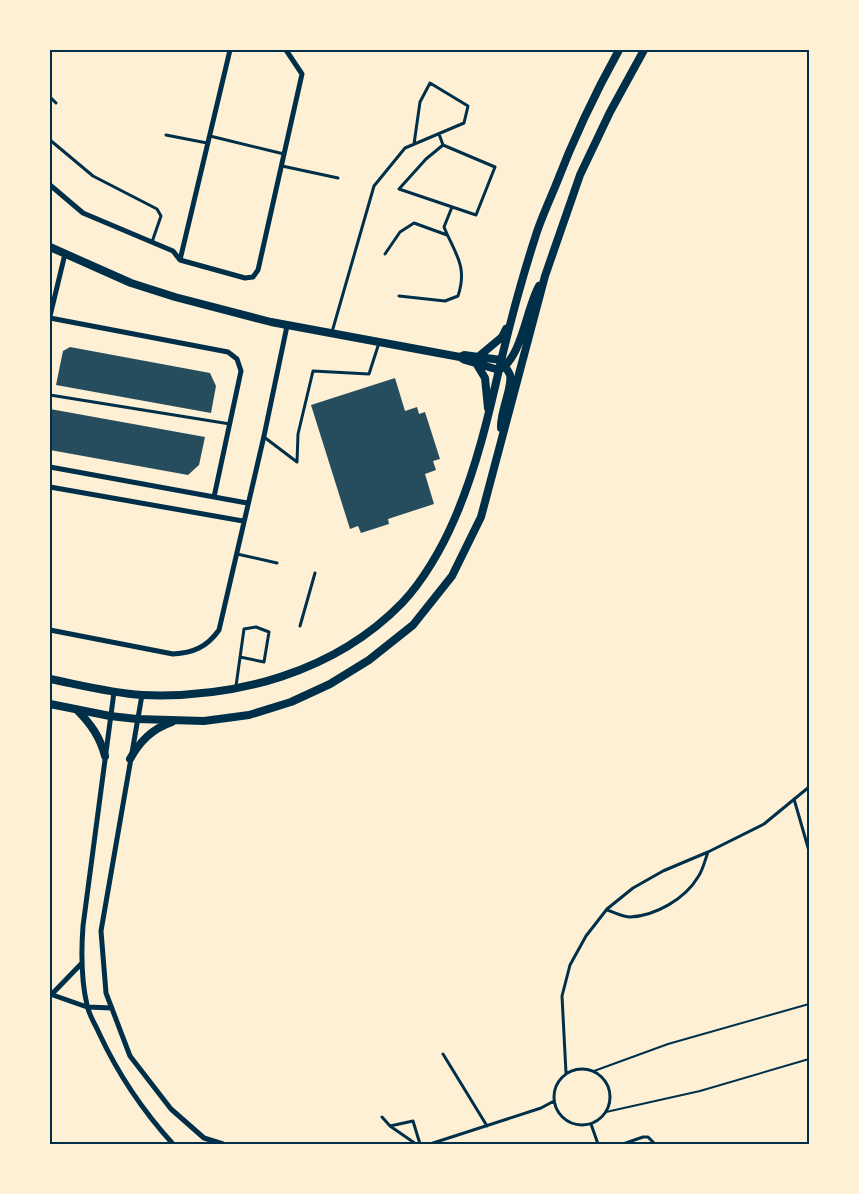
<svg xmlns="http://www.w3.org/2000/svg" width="859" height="1194" font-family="'Open Sans',sans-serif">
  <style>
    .building { fill: #264d5e }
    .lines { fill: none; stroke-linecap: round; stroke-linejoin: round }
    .path { stroke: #003049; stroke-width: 2 }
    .service { stroke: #003049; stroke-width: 3 }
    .minor { stroke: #003049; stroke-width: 5 }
    .tertiary { stroke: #003049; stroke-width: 8 }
    .neatline { fill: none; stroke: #003049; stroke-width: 2 }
  </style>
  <rect width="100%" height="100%" fill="#fdf0d5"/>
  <path class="building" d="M 70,347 L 210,373 L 216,386 L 211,413 L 56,385 L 63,351 Z
    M 395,378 L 405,411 L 417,407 L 419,414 L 425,412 L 440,459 L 433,461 L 436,470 L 425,474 L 434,504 L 388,519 L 389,524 L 361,533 L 358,526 L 350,529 L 311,405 Z
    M 50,409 L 205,437 L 199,465 L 188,475 L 50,450 Z"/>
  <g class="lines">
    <path class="path" d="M 594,1071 L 668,1044 L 809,1004
      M 606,1112 L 700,1091 L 809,1059
      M 480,1144 L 501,1144"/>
    <path class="service" d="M 50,97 L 56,103
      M 439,134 L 443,145 L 426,159 L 399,189 L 476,215 L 495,167 L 443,145
      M 166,135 L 207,143
      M 210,136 L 284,154
      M 50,140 L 93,176 L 157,209 L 161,216 L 152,242
      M 282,166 L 338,178
      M 385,254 L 400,232 L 414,223 L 447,235
      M 399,296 L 445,301 L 458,296 C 468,266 455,254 444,227 L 452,207
      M 332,332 L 374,186 L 405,148 L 464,123 L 468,106 L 430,83 L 420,102 L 414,144
      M 50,395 L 230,424
      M 264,437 L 297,462
      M 297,462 L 298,434 L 313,371 L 369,374 L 379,343
      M 237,554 L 277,563
      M 300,626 L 315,573
      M 236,686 L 244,629 L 256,627 L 269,632 L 264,662 L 240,657
      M 794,799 L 809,851
      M 607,910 C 614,912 623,917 630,917 C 655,916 685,899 698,877 C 703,870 705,860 708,852
      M 443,1054 L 487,1126
      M554 1097a28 28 0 1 1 56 0a28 28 0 1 1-56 0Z
      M 566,1073 L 562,996 L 570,965 L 586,936 L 607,909 L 633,888 L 663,871 L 708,852 L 764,824 L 809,787
      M 382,1117 L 390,1126 L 416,1144
      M 591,1124 L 598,1144
      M 390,1126 L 413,1121 L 420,1144
      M 430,1144 L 541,1108 L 554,1101
      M 623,1144 L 643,1137 L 648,1137 L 655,1144"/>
    <path class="minor" d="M 50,185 L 83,213 L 173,251 L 180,260 L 245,278 L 253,277 L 258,270 L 302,74 L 286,50
      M 180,260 L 230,50
      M 50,316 L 65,254
      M 50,318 L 228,352 L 237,359 L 241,371 L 214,497
      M 50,467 L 247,503
      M 50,487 L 243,521
      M 50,630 L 173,654 C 193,653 207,647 219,630 L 264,436 L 287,326
      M 114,692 L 83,926 C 81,953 81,979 87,1005 C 89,1015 95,1024 99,1033 C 118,1074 143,1111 173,1144
      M 142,695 L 101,931 L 106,993 L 130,1056 L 171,1109 L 204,1138 L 223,1144
      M 50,994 L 87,1007 L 112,1008
      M 52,994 L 81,964"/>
    <path class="tertiary" d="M 50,247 L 131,283 L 175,297 L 271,322 L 460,357 L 465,360 L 499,370 C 522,358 526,309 539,286
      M 460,357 L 464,355 L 501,360 C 504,365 508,370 510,375 C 513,387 500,411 501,428
      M 478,357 L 502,337 L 506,329
      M 476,363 L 485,378 L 488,408
      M 50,679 C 80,685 111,693 142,695 C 236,699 335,672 402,603 C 423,581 442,548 454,520 C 476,470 489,414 501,361 C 511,319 522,278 535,238 C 540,221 548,204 555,187 C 573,140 594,95 619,50
      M 50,704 L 110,716 L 137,719 L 204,721 L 249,715 L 291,702 L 330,684 L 369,660 L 413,625 L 452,576 L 481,517 L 545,276 L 580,175 L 610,112 L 644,50
      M 77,710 C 91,724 100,737 105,756
      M 130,759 C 140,741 152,729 172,722"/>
  </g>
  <rect width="859" height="1194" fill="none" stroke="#fdf0d5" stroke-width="102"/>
  <rect x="51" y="51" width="757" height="1092" class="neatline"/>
</svg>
